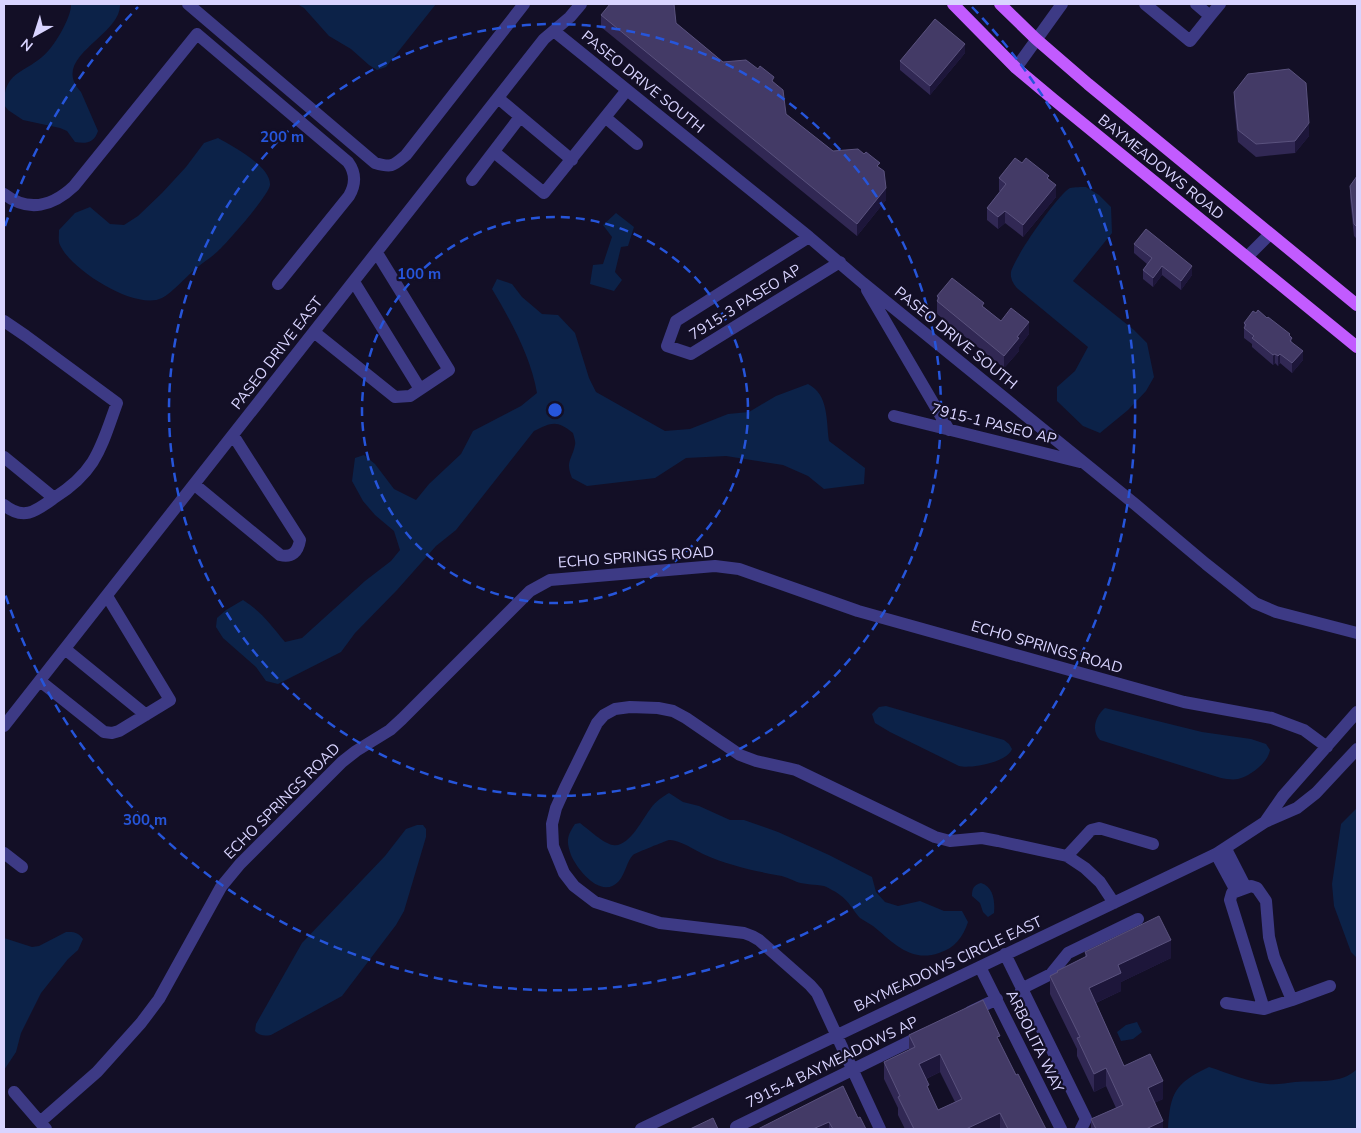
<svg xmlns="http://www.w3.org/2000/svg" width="1361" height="1133" font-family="'Nunito Sans',sans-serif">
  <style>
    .water { fill: #0c2248 }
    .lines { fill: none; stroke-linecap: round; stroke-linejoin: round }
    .minor { stroke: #3d3a85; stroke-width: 12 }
    .primary { stroke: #c25bff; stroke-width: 12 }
    .wall { fill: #312854; fill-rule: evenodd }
    .shaded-wall { fill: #1d163a }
    .building { fill: #433a66; stroke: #5a527e; fill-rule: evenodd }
    .ring { fill: none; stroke: #2655da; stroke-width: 2.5; stroke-dasharray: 9 6 }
    .labels { text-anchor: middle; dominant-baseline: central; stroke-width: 4.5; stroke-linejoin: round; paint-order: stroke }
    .street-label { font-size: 15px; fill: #d9d4ff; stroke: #130f26 }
    .centre { fill: #2655da; stroke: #130f26; stroke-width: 2.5 }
    .ring-label { font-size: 15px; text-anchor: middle; font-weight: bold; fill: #2655da; stroke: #130f26; stroke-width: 4.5; stroke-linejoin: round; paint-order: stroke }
  </style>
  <rect width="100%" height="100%" fill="#130f26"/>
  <path class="water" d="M 71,4 L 120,4 C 122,36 48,57 81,92 L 98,131 C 94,143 86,144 75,142 L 67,131 L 60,128 L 23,120 L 8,110 L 4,105 C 4,72 22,74 42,57 C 53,49 72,17 71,4 Z
    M 297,4 L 436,4 L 386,67 L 377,70 L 369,65 L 351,49 L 329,36 L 304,8 Z
    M 218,138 C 232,146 271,166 270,185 C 269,195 227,243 218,251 C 211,258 202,263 194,270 C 185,278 173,292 162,298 C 136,311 71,270 60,245 C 58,241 59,235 59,230 L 75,213 L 90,207 L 110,224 L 124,225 L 138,216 L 162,193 L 186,167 L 204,143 Z
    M 1086,187 L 1099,195 L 1111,207 L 1112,233 L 1073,281 L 1134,330 L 1147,343 L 1154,377 L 1146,391 L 1128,410 L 1100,433 L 1083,426 L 1057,401 L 1057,387 L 1075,371 L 1088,347 L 1018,289 C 1014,285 1010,279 1011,272 C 1014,258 1058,194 1070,188 C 1074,187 1082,187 1086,187 Z
    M 616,213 L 634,227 L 628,246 L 621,247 L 615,272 L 622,280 L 614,291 L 590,284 L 593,265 L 603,264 L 612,237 L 603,225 Z
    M 497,279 L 512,284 L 522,297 L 542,314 L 558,315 L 575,333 L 589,378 L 596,392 L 665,431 L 690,429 L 728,414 L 749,412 L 776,396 L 808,384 C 829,395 826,420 829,441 L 865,468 L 864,484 L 824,489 L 808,476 L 783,465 L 726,456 L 686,458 L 655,478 L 587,486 L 572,478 C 565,461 572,460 575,445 C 576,442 574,437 573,433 C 557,420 552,422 534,431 L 456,530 L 436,546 L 397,590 L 355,633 L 341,652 L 278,684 L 266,681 L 256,667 L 223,638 L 216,627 L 217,618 L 226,610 L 243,600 C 263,613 270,624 285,642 L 302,638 L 365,581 L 391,561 L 400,550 L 394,531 L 375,515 L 363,501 L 352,481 L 355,458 L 364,455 L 375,464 L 394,489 L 416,500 L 429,484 L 461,454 L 473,431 L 521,406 L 537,393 C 531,357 511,321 492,289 Z
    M 886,706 L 1004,740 L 1009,744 L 1012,749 C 1008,762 971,769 959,766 L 890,732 L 875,723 L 872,714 L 879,707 Z
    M 1105,708 L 1202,732 L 1251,739 L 1266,744 L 1270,750 C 1268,763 1250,776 1238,779 C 1233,780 1226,779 1221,778 L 1100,740 C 1091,731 1095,716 1105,708 Z
    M 669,793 L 683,802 L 699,806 L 730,820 L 744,820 L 778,832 L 829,855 L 872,877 L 876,892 L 885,902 L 898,906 L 920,901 L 944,911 L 962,911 L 968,922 C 963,937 955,948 939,953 C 910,963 893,942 873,926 C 869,923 864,921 860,918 C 853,911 849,901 840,895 C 836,892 829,888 824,886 C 815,884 806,885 797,882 C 790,879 784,876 776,875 C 751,870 727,865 703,854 C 695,850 678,839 669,840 C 666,841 635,853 633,855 C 627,861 625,874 619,881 C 602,900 578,871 571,855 C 566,841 567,836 575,824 L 580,823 C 588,829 604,844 613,845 C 629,848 643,818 651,808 C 655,802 662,797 669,793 Z
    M 1357,808 L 1357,958 L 1351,952 L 1344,933 L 1334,906 L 1332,884 L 1341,824 Z
    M 417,825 L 423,825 L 426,829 L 426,837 L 404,911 L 396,925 L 342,996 L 271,1035 C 264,1036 260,1036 255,1031 L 256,1024 L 302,943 L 385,856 L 406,829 Z
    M 981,883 C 994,887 995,902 994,913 L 988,917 L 983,912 L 980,903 L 972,896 C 972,888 974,885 981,883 Z
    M 66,932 C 74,932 78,932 83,939 L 78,950 L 68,959 L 41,993 L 21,1033 L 16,1052 L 4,1070 L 4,938 L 32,947 L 39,946 Z
    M 1137,1022 L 1142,1032 L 1133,1039 L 1121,1041 L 1117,1032 L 1126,1025 Z
    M 1209,1067 C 1228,1073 1248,1082 1268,1084 C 1277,1085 1286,1083 1295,1082 C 1316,1080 1341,1085 1357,1069 L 1357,1129 L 1168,1129 C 1170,1093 1175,1083 1209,1067 Z"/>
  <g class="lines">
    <path class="minor" d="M 188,4 L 375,163 C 392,168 393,166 406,155 L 524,4
      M 1145,4 L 1190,41 L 1210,16 L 1196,4
      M 1210,16 L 1220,4
      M 554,31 L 809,237 L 863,283 L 1136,505 L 1206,564 L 1255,603 L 1276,612 L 1357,633
      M 1016,68 L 1062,4
      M 498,98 L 572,160
      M 606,118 L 637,144
      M 494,152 L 544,193 L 627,90
      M 472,180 L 520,117
      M 4,194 C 29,213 53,206 74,186 L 197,34 L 348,162 C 356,173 356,184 349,196 L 278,284
      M 809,237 L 676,321 L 667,346 L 691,354 L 840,262
      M 1247,257 L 1270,234
      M 354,282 L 420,389
      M 867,290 L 949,430
      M 4,321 L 26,336 L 117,403 C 101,447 97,471 54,498
      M 314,332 L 395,397 L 410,396 L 449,370 L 377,253
      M 894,416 L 1080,462
      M 4,457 L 54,498 C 36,511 24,521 4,505
      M 195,485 L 280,555 C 292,558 298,552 300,540 L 233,435
      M 65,649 L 146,715
      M 40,681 L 104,732 L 112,733 L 119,731 L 170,700 L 107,596
      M 4,726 L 544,39 L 570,17 L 581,4
      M 1265,822 L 1283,796 L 1357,712
      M 1226,849 L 1246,888
      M 4,853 L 22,867
      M 1216,854 L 1236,891
      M 1067,856 L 1091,830 L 1099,828 L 1153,844
      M 1251,886 L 1257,888 L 1266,901 L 1269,937 L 1274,957 L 1292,1000 L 1264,1009 L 1230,900 L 1232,893 Z
      M 1005,954 L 1086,1119 L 1081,1129
      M 980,967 L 1061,1129
      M 1021,989 L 1051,974 L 1068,953 L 1138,919
      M 1292,1000 L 1330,986
      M 1226,1003 L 1264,1009
      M 970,1012 L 997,999
      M 14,1092 L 46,1129
      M 40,1122 L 97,1072 L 141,1023 L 159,999 L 221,887 L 240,864 L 342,762 L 356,751 L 390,730 L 402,719 L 530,591 L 550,580 L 715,566 L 739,569 L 858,611 L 1184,702 L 1272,718 L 1304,730 L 1327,747
      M 736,1127 L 925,1034
      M 641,1129 L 1216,854 L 1265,822 L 1297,808 L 1316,793 L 1357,749
      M 880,1129 L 817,993 L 810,985 L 759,940 L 752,936 L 744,933 L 660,923 L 595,902 L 574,886 L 564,873 L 553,846 L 552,824 L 556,808 L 565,788 L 597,723 L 604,715 L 615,709 L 630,707 L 658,708 L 673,711 L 686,718 L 740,755 L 756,761 L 796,770 L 935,837 L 950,841 L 982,838 L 998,841 L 1067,856 L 1085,868 L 1100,882 L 1114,903"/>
    <path class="primary" d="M 953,4 L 1016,68 L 1053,99 L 1357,347
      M 1000,4 L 1036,39 L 1088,84 L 1357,305"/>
  </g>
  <path class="wall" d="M 601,15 L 676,23 L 723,62 L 774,82 L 786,114 L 833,151 L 880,168 L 886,200 L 857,236 L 601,27 Z
    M 965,53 L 930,95 L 900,70 L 900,61 Z
    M 1234,92 L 1309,136 L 1295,153 L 1256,157 L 1238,142 L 1234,104 Z
    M 1022,163 L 1049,179 L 1056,197 L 1023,237 L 1005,223 L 998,229 L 987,220 L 987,208 L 1000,191 L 999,191 L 999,178 Z
    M 1357,176 L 1357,239 L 1354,236 L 1350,198 L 1350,186 Z
    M 1134,244 L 1192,275 L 1181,290 L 1162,275 L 1153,287 L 1143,279 L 1143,270 L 1147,264 L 1134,253 Z
    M 937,296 L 984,307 L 1001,321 L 1029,334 L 1019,347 L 1019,351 L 1004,368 L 937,314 Z
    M 1244,323 L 1290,336 L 1292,342 L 1303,360 L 1292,373 L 1280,363 L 1278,366 L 1275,363 L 1273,365 L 1252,347 L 1252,344 L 1244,338 Z
    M 1085,952 L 1171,958 L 1121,982 L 1121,991 L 1096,1003 L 1124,1066 L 1163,1099 L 1154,1103 L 1163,1129 L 1091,1129 L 1091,1119 L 1116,1108 L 1106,1086 L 1094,1092 L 1077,1056 L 1077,1049 L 1050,994 L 1050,976 L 1057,973 L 1057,971 L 1085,957 Z
    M 909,1035 L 1000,1043 L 1016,1075 L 1046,1129 L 905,1129 L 898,1115 L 898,1108 L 884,1079 L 884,1062 L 909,1050 ZM 940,1072 L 955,1102 L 938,1110 L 929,1091 L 926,1079 Z
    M 858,1118 L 866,1129 L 758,1129 Z"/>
  <path class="shaded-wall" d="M 965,44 L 965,53 L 930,95 L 930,86 Z
    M 1309,123 L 1309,136 L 1295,153 L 1295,141 Z
    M 1056,185 L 1056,197 L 1023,237 L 1023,225 Z
    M 886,188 L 886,200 L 857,236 L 857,224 Z
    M 1005,211 L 1005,223 L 998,229 L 998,217 Z
    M 1162,266 L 1162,275 L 1153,287 L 1153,278 Z
    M 1192,266 L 1192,275 L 1181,290 L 1181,281 Z
    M 1029,322 L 1029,334 L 1019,347 L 1019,351 L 1004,368 L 1004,356 L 1017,337 Z
    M 1303,351 L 1303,360 L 1292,373 L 1292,363 Z
    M 1275,354 L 1275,363 L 1273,365 L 1273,355 Z
    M 1280,354 L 1280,363 L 1278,366 L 1278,356 Z
    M 1171,940 L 1171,958 L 1121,982 L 1121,991 L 1089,1006 L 1089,988 L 1118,965 Z
    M 940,1054 L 940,1072 L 919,1082 L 919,1064 Z
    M 1106,1068 L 1106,1086 L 1094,1092 L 1094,1074 Z
    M 1163,1081 L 1163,1099 L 1148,1106 L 1148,1088 Z
    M 1000,1113 L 1000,1129 L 966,1129 Z
    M 1163,1121 L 1163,1129 L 1146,1129 Z
    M 829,1122 L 829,1129 L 813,1129 Z"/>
  <path class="building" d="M 610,4 L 674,4 L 676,23 L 723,62 L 746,60 L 758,69 L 760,66 L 774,77 L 772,81 L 783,90 L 786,114 L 833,151 L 858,149 L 864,154 L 866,152 L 880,163 L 877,166 L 884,171 L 886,188 L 857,224 L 601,15 Z
    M 935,19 L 965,44 L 930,86 L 900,61 Z
    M 1289,69 L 1306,83 L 1309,123 L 1295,141 L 1256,144 L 1238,130 L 1234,92 L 1248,74 Z
    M 1015,158 L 1022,163 L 1026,158 L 1049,176 L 1047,178 L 1056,185 L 1023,225 L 1005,211 L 998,217 L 987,208 L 1006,184 L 999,178 Z
    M 1357,176 L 1357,227 L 1354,224 L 1350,186 Z
    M 1146,229 L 1192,266 L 1181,281 L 1162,266 L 1153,278 L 1143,270 L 1152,258 L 1134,244 Z
    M 952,278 L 984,303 L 982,306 L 1001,321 L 1011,308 L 1029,322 L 1017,337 L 1019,338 L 1004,356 L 937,301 L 939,298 L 937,296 Z
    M 1258,310 L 1267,318 L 1268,317 L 1290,334 L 1289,335 L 1292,338 L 1290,341 L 1303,351 L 1292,363 L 1280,354 L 1278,356 L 1275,354 L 1273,355 L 1252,338 L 1254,336 L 1244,328 L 1246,325 L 1244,323 L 1253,311 L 1256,313 Z
    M 1159,916 L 1171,940 L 1118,965 L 1121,973 L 1089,988 L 1124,1066 L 1150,1054 L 1163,1081 L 1148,1088 L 1163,1121 L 1146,1129 L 1096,1129 L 1091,1119 L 1123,1105 L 1106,1068 L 1094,1074 L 1077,1038 L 1080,1037 L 1050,976 L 1058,972 L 1057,971 L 1087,956 L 1085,952 Z
    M 983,1000 L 1000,1036 L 997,1037 L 1016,1075 L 1018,1074 L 1046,1129 L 1008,1129 L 1000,1113 L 966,1129 L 914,1129 L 898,1097 L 900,1096 L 884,1062 L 915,1047 L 909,1035 ZM 940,1054 L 962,1099 L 938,1110 L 927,1086 L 929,1085 L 919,1064 Z
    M 843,1086 L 858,1118 L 860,1117 L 866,1129 L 833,1129 L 829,1122 L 813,1129 L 758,1129 Z
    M 713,1118 L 718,1129 L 690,1129 Z"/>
  <g class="ring">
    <circle cx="555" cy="410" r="193"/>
    <circle cx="555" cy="410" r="386"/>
    <path d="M5 226A580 580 0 0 1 138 7M972 7A580 580 0 1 1 5 594"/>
  </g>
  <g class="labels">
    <g class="street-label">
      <text transform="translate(643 82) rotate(39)">PASEO DRIVE SOUTH</text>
      <text transform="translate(1161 167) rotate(39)">BAYMEADOWS ROAD</text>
      <text transform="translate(745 302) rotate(-32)">7915-3 PASEO AP</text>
      <text transform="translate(956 338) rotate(39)">PASEO DRIVE SOUTH</text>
      <text transform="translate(277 353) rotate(-52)">PASEO DRIVE EAST</text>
      <text transform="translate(994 424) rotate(14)">7915-1 PASEO AP</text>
      <text transform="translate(636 557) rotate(-4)">ECHO SPRINGS ROAD</text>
      <text transform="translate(1047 647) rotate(16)">ECHO SPRINGS ROAD</text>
      <text transform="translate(282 801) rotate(-45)">ECHO SPRINGS ROAD</text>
      <text transform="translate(948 964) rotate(-25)">BAYMEADOWS CIRCLE EAST</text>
      <text transform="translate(1035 1041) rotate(64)">ARBOLITA WAY</text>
      <text transform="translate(832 1062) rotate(-26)">7915-4 BAYMEADOWS AP</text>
    </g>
  </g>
  <circle cx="555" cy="410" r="8" class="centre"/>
  <g class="ring-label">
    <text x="282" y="142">200 m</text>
    <text x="419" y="279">100 m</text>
    <text x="145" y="825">300 m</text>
  </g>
  <rect width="1361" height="1133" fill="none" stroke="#d9d4ff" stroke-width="10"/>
  <g transform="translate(35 35) rotate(219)" stroke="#130f26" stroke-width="4" paint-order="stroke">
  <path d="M0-4L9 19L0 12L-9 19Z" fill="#d9d4ff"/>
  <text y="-8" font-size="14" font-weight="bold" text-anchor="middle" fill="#d9d4ff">N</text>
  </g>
</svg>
